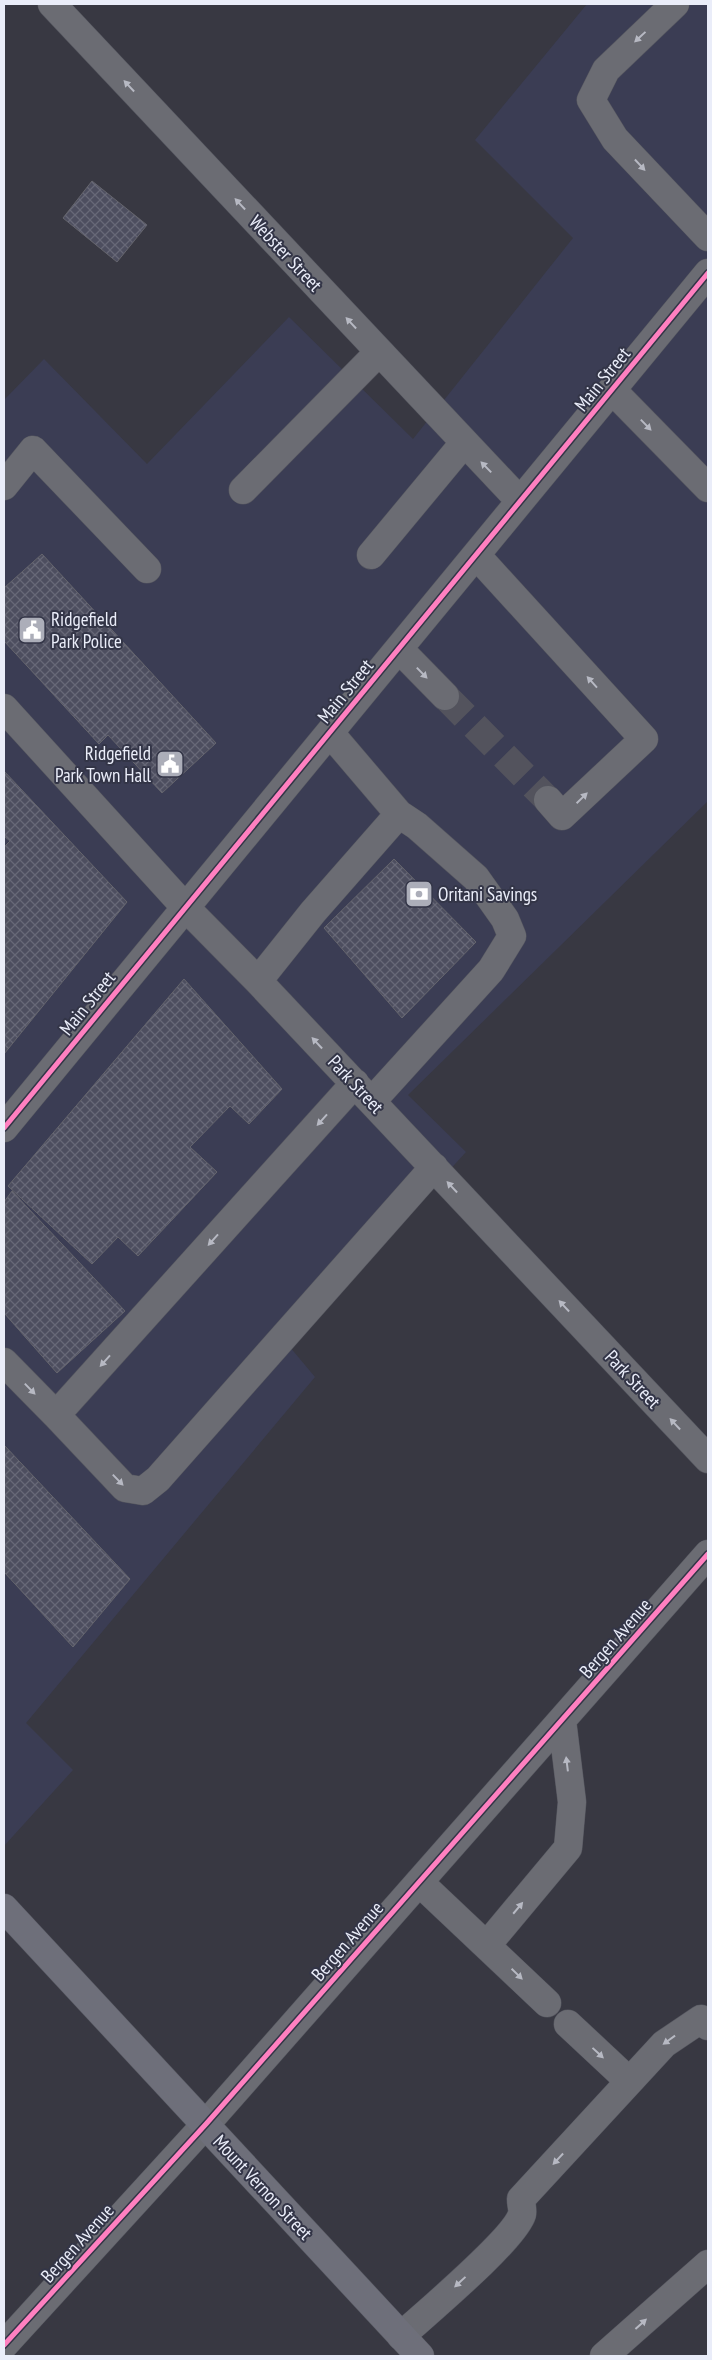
<svg xmlns="http://www.w3.org/2000/svg" width="712" height="2360" font-family="'PT Sans Narrow',sans-serif">
  <style>
    .built { fill: #3b3d54 }
    .building { fill: url(#building-cross-hatch); stroke: #65656d }
    .lines { fill: none; stroke-linecap: round; stroke-linejoin: round }
    .minor-tunnel { stroke: #53535d; stroke-width: 28; stroke-dasharray: 28 14; stroke-linecap: butt }
    .minor-casing { stroke: #55565f; stroke-width: 29 }
    .major-casing { stroke: #55565f; stroke-width: 29 }
    .minor { stroke: #6b6c73; stroke-width: 28 }
    .major { stroke: #6e6f7a; stroke-width: 28 }
    .cycleway-casing { stroke: #333547; stroke-width: 8 }
    .cycleway { stroke: #ff80c0; stroke-width: 5 }
    .oneway { fill: #b7b9c3 }
    .labels { text-anchor: middle; dominant-baseline: central; stroke-width: 4; stroke-linejoin: round; paint-order: stroke }
    .street-label { font-size: 19px; fill: #eaedf9; stroke: #333547 }
    .poi-label { font-size: 19px; fill: #eaedf9; stroke: #333547; text-anchor: start }
  </style>
  <defs>
    <pattern id="building-cross-hatch" width="8" height="8" patternUnits="userSpaceOnUse" patternTransform="scale(1.25)"><rect width="8" height="8" fill="#4d4e5f"/><path d="M0 0l8 8M0 8l8-8" fill="none" stroke="#676877"/></pattern>
  </defs>
  <rect width="100%" height="100%" fill="#383842"/>
  <path class="built" d="M 587,4 L 708,4 L 708,801 L 408,1095 L 466,1152 L 289,1346 L 315,1377 L 26,1723 L 73,1770 L 4,1846 L 4,400 L 44,359 L 147,464 L 289,317 L 413,439 L 573,238 L 475,140 Z"/>
  <path class="building" d="M 92,181 L 147,225 L 117,262 L 63,218 Z
    M 42,554 L 216,743 L 162,793 L 108,735 L 99,744 L 4,641 L 4,588 Z
    M 4,771 L 127,902 L 4,1054 L 4,847 L 10,841 L 4,836 Z
    M 394,859 L 476,942 L 402,1018 L 324,928 Z
    M 184,979 L 282,1089 L 249,1124 L 230,1106 L 190,1147 L 217,1172 L 138,1256 L 118,1237 L 92,1264 L 8,1186 Z
    M 12,1191 L 125,1311 L 57,1373 L 4,1313 L 4,1202 Z
    M 4,1445 L 130,1579 L 73,1647 L 4,1572 Z"/>
  <g class="lines">
    <path class="minor-tunnel" d="M 445,696 L 548,800"/>
    <defs>
      <path id="minor" d="M 52,4 L 520,501
        M 675,4 L 606,70 L 591,100 L 615,139 L 708,237
        M 612,390 L 708,488
        M 4,486 L 33,450 L 147,569
        M 243,490 L 379,352
        M 371,555 L 464,443
        M 477,556 L 644,739 L 562,816 L 548,800
        M 399,649 L 445,696
        M 4,708 L 185,907 L 258,981 L 708,1459
        M 330,733 L 399,814 L 417,826 L 476,878 L 505,919 L 512,936 L 491,970 L 372,1101
        M 258,981 L 313,912 L 399,814
        M 355,1083 L 56,1415 L 125,1488 L 143,1491 L 158,1479 L 434,1167
        M 4,1128 L 708,273
        M 4,1362 L 56,1415
        M 419,1882 L 547,2003
        M 487,1945 L 568,1848 L 572,1802 L 562,1720
        M 568,2024 L 629,2081
        M 401,2336 C 425,2314 515,2239 522,2214 C 523,2210 521,2204 521,2199 L 664,2044 L 701,2019 L 708,2026
        M 4,2345 L 206,2124 L 708,1554
        M 604,2356 L 708,2264"/>
      <path id="major" d="M 4,1908 L 420,2356"/>
    </defs>
    <use href="#minor" class="minor-casing"/>
    <use href="#major" class="major-casing"/>
    <use href="#minor" class="minor"/>
    <use href="#major" class="major"/>
    <defs>
      <path id="cycleway" d="M 4,1128 L 708,273
        M 4,2345 L 206,2124 L 708,1554"/>
    </defs>
    <use href="#cycleway" class="cycleway-casing"/>
    <use href="#cycleway" class="cycleway"/>
  </g>
  <defs><path id="oneway-solid" d="M-6-.8H1V-3.2L6.5 0L1 3.2V.8H-6Z" transform="scale(1.25)"/></defs>
  <g class="oneway">
    <use href="#oneway-solid" transform="translate(640 37) rotate(137)"/>
    <use href="#oneway-solid" transform="translate(129 86) rotate(-133)"/>
    <use href="#oneway-solid" transform="translate(640 165) rotate(47)"/>
    <use href="#oneway-solid" transform="translate(240 204) rotate(-133)"/>
    <use href="#oneway-solid" transform="translate(351 323) rotate(-133)"/>
    <use href="#oneway-solid" transform="translate(646 425) rotate(46)"/>
    <use href="#oneway-solid" transform="translate(486 467) rotate(-134)"/>
    <use href="#oneway-solid" transform="translate(422 673) rotate(46)"/>
    <use href="#oneway-solid" transform="translate(592 682) rotate(-132)"/>
    <use href="#oneway-solid" transform="translate(582 798) rotate(-44)"/>
    <use href="#oneway-solid" transform="translate(317 1043) rotate(-133)"/>
    <use href="#oneway-solid" transform="translate(322 1120) rotate(132)"/>
    <use href="#oneway-solid" transform="translate(452 1187) rotate(-133)"/>
    <use href="#oneway-solid" transform="translate(213 1240) rotate(132)"/>
    <use href="#oneway-solid" transform="translate(564 1306) rotate(-133)"/>
    <use href="#oneway-solid" transform="translate(105 1361) rotate(132)"/>
    <use href="#oneway-solid" transform="translate(30 1389) rotate(46)"/>
    <use href="#oneway-solid" transform="translate(675 1424) rotate(-133)"/>
    <use href="#oneway-solid" transform="translate(118 1480) rotate(46)"/>
    <use href="#oneway-solid" transform="translate(567 1764) rotate(-97)"/>
    <use href="#oneway-solid" transform="translate(518 1908) rotate(-50)"/>
    <use href="#oneway-solid" transform="translate(517 1974) rotate(44)"/>
    <use href="#oneway-solid" transform="translate(669 2040) rotate(144)"/>
    <use href="#oneway-solid" transform="translate(598 2053) rotate(43)"/>
    <use href="#oneway-solid" transform="translate(558 2159) rotate(133)"/>
    <use href="#oneway-solid" transform="translate(460 2282) rotate(137)"/>
    <use href="#oneway-solid" transform="translate(641 2324) rotate(-42)"/>
  </g>
  <defs>
    <symbol id="civic-square" viewBox="-11 -11 22 22"><rect x="-9" y="-9" width="18" height="18" rx="4" fill="#acaeb9" stroke="#333547"/><path d="M-.6-6.5H3V-4.5H.6V-3L4-1V1h2V6H-6V1h2V-1L-.6-3ZM-1.2 2.5V6h2.4V2.5Z" fill="#fff"/></symbol>
    <symbol id="bank-square" viewBox="-11 -11 22 22"><rect x="-9" y="-9" width="18" height="18" rx="4" fill="#acaeb9" stroke="#333547"/><path d="M-6-4H6V4H-6ZM0-2.3a2.3 2.3 0 1 0 0 4.6a2.3 2.3 0 1 0 0-4.6Z" fill="#fff"/></symbol>
  </defs>
  <g fill-rule="evenodd">
    <use href="#civic-square" x="16" y="614" width="32" height="32"/>
    <use href="#civic-square" x="154" y="748" width="32" height="32"/>
    <use href="#bank-square" x="403" y="878" width="32" height="32"/>
  </g>
  <g class="labels">
    <g class="street-label">
      <text transform="translate(286 253) rotate(47)">Webster Street</text>
      <text transform="translate(602 379) rotate(-51)">Main Street</text>
      <text transform="translate(345 691) rotate(-51)">Main Street</text>
      <text transform="translate(87 1003) rotate(-51)">Main Street</text>
      <text transform="translate(356 1084) rotate(47)">Park Street</text>
      <text transform="translate(633 1379) rotate(47)">Park Street</text>
      <text transform="translate(615 1638) rotate(-49)">Bergen Avenue</text>
      <text transform="translate(347 1941) rotate(-49)">Bergen Avenue</text>
      <text transform="translate(263 2187) rotate(47)">Mount Vernon Street</text>
      <text transform="translate(77 2243) rotate(-48)">Bergen Avenue</text>
    </g>
    <g class="poi-label">
      <text x="51" y="619">Ridgefield<tspan x="51" dy="22">Park Police</tspan></text>
      <text x="151" y="753" text-anchor="end">Ridgefield<tspan x="151" dy="22">Park Town Hall</tspan></text>
      <text x="438" y="894">Oritani Savings</text>
    </g>
  </g>
  <rect width="712" height="2360" fill="none" stroke="#eaedf9" stroke-width="10"/>
</svg>
